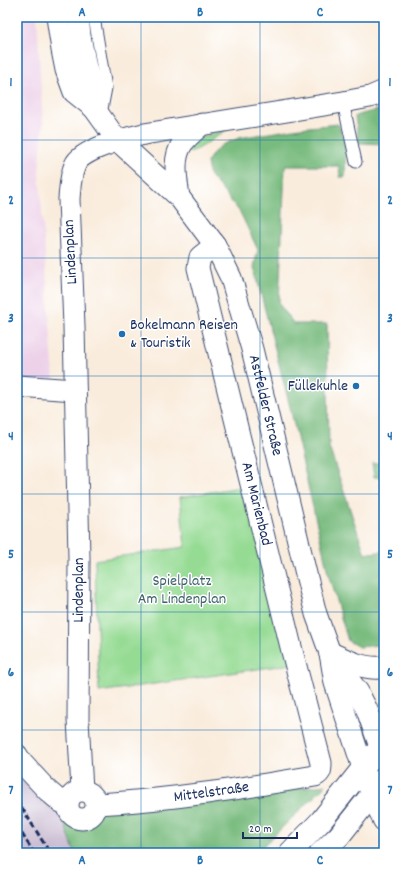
<svg xmlns="http://www.w3.org/2000/svg" width="401" height="870" font-family="Dekko,sans-serif">
  <style>
    .built { fill: #edd1e9 }
    .industrial { fill: #ccbfd4 }
    .green { fill: #96db94; stroke: #588579 }
    .forest { fill: #78bb7e; stroke: #4a756e }
    .lines { fill: none; stroke-linecap: round; stroke-linejoin: round }
    .service-casing { stroke: #3c4b71; stroke-width: 13 }
    .minor-casing { stroke: #3c4b71; stroke-width: 23 }
    .secondary-casing { stroke: #3c4b71; stroke-width: 24 }
    .primary-casing { stroke: #3c4b71; stroke-width: 24 }
    .service { stroke: #fff; stroke-width: 11 }
    .minor { stroke: #fff; stroke-width: 21 }
    .secondary { stroke: #fff; stroke-width: 22 }
    .primary { stroke: #fff; stroke-width: 22 }
    .rail { stroke: #1b2f5e; stroke-width: 3; stroke-dasharray: 6 3; stroke-linecap: butt }
    .grid { fill: none; stroke: #1f6fb2; stroke-width: 1; stroke-opacity: 0.55 }
    .poi-dot { fill: #1f6fb2; stroke: #fff; stroke-width: 1.5 }
    .labels { text-anchor: middle; dominant-baseline: central; stroke-width: 3; stroke-linejoin: round; paint-order: stroke }
    .street-label { font-size: 16px; fill: #1b2f5e; stroke: #fff }
    .poi-label { font-size: 16px; fill: #1b2f5e; stroke: #fff; text-anchor: start }
    .park-label { font-size: 16px; fill: #40636e; stroke: #fff }
    .neatline { fill: none; stroke: #1f6fb2; stroke-width: 1.5 }
    .grid-label { font-size: 13px; text-anchor: middle; font-weight: bold; fill: #1f6fb2 }
  </style>
  <rect width="100%" height="100%" fill="#fff"/>
  <filter id="ink" filterUnits="userSpaceOnUse"><feTurbulence type="fractalNoise" baseFrequency=".025" numOctaves="2"/><feDisplacementMap in="SourceGraphic" scale="8" xChannelSelector="R" yChannelSelector="G"/><feConvolveMatrix kernelMatrix="1 2 1 2 8 2 1 2 1" color-interpolation-filters="sRGB"/></filter>
  <filter id="wash" filterUnits="userSpaceOnUse"><feTurbulence type="fractalNoise" baseFrequency=".012" numOctaves="4" result="noise"/><feDisplacementMap in="SourceGraphic" scale="16" xChannelSelector="R" yChannelSelector="G"/><feGaussianBlur stdDeviation="0.9" result="paint"/><feColorMatrix in="noise" values="0 0 0 0 0 0 0 0 0 0 0 0 0 0 0 0 0 1.4 0 .05"/><feComposite in="paint" operator="in"/></filter>
  <g filter="url(#wash)">
    <rect width="100%" height="100%" fill="#f9ecdc"/>
    <path class="built" d="M 17,17 L 37,17 L 43,125 L 39,172 L 54,380 L 17,380 Z"/>
    <path class="industrial" d="M 17,768 L 61,814 L 75,853 L 17,853 Z"/>
    <path class="green" d="M 229,128 L 198,149 L 190,152 L 188,150 L 203,137 Z
      M 247,486 L 292,664 L 99,692 L 95,560 L 185,547 L 180,497 Z"/>
    <path class="forest" d="M 384,108 L 384,144 L 359,143 L 355,116 Z
      M 338,124 L 346,143 L 345,177 L 340,177 L 339,166 L 285,166 L 279,304 L 294,324 L 327,324 L 329,447 L 365,554 L 384,551 L 384,643 L 379,645 L 359,647 L 348,641 L 329,577 L 290,407 L 254,267 L 258,250 L 240,212 L 209,174 L 207,162 L 214,152 L 222,145 L 239,138 L 300,128 Z
      M 372,463 L 384,463 L 384,478 L 374,477 Z
      M 326,785 L 256,853 L 75,853 L 61,814 Z"/>
  </g>
  <g filter="url(#ink)">
    <g class="lines">
      <defs>
        <path id="service" d="M 94,17 L 106,88 L 102,109
          M 343,102 L 356,162"/>
        <g id="minor">
          <path id="s1" d="M 57,17 L 62,50 L 66,70 L 74,92 L 94,108 L 117,140 L 179,197 L 215,245 L 231,278 L 252,349 L 307,578 L 316,614 L 330,653 L 335,683 L 363,768"/>
          <path d="M 78,17 L 80,36 L 86,68 L 94,92 L 94,108"/>
          <path d="M 179,197 C 177,180 172,160 182,144 C 187,137 196,130 202,124"/>
          <path d="M 17,386 L 75,390"/>
          <path d="M 332,657 L 358,692 L 367,710 L 384,758"/>
          <path d="M 17,755 L 22,763 L 48,791 L 61,802 L 68,803"/>
          <path id="s2" d="M 82,790 L 78,720 L 79,558 L 74,326 L 69,199 C 70,188 70,176 75,165 C 81,149 127,138 144,134 L 343,102 L 370,97 L 384,91"/>
          <circle cx="82" cy="805" r="14"/>
          <path id="s3" d="M 97,804 C 170,800 243,788 315,776 C 321,773 321,770 321,763 L 292,651 L 198,268 L 200,257 L 215,245"/>
        </g>
        <path id="secondary" d="M 290,853 L 321,821 L 363,768
          M 321,853 L 339,836 L 384,779"/>
        <path id="primary" d="M 330,653 C 345,660 367,671 384,667
          M 384,741 L 381,747 L 363,768 L 372,794 L 384,820"/>
      </defs>
      <use href="#service" class="service-casing"/>
      <use href="#minor" class="minor-casing"/>
      <use href="#secondary" class="secondary-casing"/>
      <use href="#primary" class="primary-casing"/>
      <use href="#service" class="service"/>
      <use href="#minor" class="minor"/>
      <use href="#secondary" class="secondary"/>
      <use href="#primary" class="primary"/>
      <path class="rail" d="M 17,800 L 50,853
        M 17,826 L 34,853
        M 17,852 L 18,853"/>
    </g>
  </g>
  <path class="grid" d="M 141,17 L 141,853M 260,17 L 260,853M 17,140 L 384,140M 17,258 L 384,258M 17,376 L 384,376M 17,494 L 384,494M 17,612 L 384,612M 17,730 L 384,730"/>
  <g class="poi-dot">
    <circle cx="122" cy="334" r="4"/>
    <circle cx="356" cy="386" r="4"/>
  </g>
  <g class="labels">
    <g class="street-label">
      <text transform="translate(71 252) rotate(-93)">Lindenplan</text>
      <text stroke="none"><textPath href="#s1" startOffset="455">Astfelder Straße</textPath></text>
      <text transform="translate(256 504) rotate(76)">Am Marienbad</text>
      <text stroke="none"><textPath href="#s2" startOffset="200">Lindenplan</textPath></text>
      <text stroke="none"><textPath href="#s3" startOffset="115">Mittelstraße</textPath></text>
    </g>
    <g class="poi-label">
      <text x="130" y="325">Bokelmann Reisen<tspan x="130" dy="18">&amp; Touristik</tspan></text>
      <text x="348" y="386" text-anchor="end">Füllekuhle</text>
    </g>
    <g class="park-label">
      <text x="182" y="581">Spielplatz<tspan x="182" dy="18">Am Lindenplan</tspan></text>
    </g>
  </g>
  <rect width="401" height="870" fill="none" stroke="#fff" stroke-width="44"/>
  <path d="M243 832v6h54v-6" fill="none" stroke="#1b2f5e" stroke-width="2"/>
  <text x="249" y="832" font-size="12" fill="#1b2f5e" stroke="#ffffff" stroke-width="3" paint-order="stroke">20 m</text>
  <rect x="22" y="22" width="357" height="826" class="neatline"/>
  <g class="grid-label">
    <text x="82" y="16">A</text>
    <text x="200" y="16">B</text>
    <text x="320" y="16">C</text>
    <text x="11" y="86">1</text>
    <text x="390" y="86">1</text>
    <text x="11" y="204">2</text>
    <text x="390" y="204">2</text>
    <text x="11" y="322">3</text>
    <text x="390" y="322">3</text>
    <text x="11" y="440">4</text>
    <text x="390" y="440">4</text>
    <text x="11" y="558">5</text>
    <text x="390" y="558">5</text>
    <text x="11" y="676">6</text>
    <text x="390" y="676">6</text>
    <text x="11" y="794">7</text>
    <text x="390" y="794">7</text>
    <text x="82" y="864">A</text>
    <text x="200" y="864">B</text>
    <text x="320" y="864">C</text>
  </g>
</svg>
